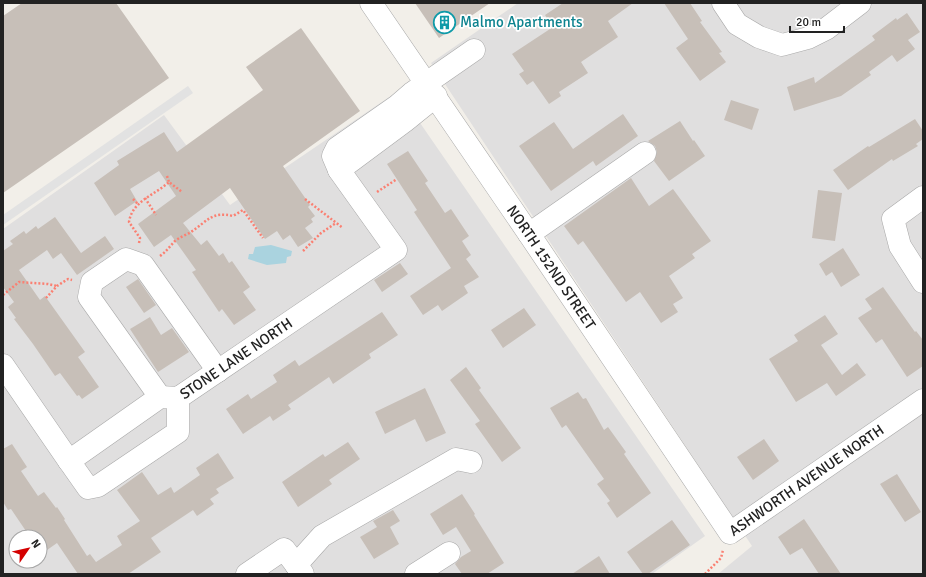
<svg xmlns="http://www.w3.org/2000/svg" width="926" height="577" font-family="Signika,sans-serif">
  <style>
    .residential { fill: #e0dfdf; fill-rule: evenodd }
    .parking { fill: #e2e2e2 }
    .water { fill: #aad3df }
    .building { fill: #c7bfb8 }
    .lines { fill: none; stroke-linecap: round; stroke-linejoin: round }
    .minor-casing { stroke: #a9a9a9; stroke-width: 23 }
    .path { stroke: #fa8072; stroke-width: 2.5; stroke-dasharray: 2 2; stroke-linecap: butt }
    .minor { stroke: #fff; stroke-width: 22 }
    .labels { text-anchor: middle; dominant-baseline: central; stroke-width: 3.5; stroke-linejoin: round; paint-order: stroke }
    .culture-label { font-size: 15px; fill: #0d838f; stroke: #fff; text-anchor: start }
    .street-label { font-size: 15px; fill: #222; stroke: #fff }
  </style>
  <rect width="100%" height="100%" fill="#f2efe9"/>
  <path class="residential" d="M 518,3 L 923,3 L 923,574 L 718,574 L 752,546 L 431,63 Z
    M 398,91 L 705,536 L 652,574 L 3,574 L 3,229 L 164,115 L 230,205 ZM 16,537 L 40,537 L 40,561 L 16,561 Z"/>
  <path class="parking" d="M 188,86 L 193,93 L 3,225 L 3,215 Z"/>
  <path class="water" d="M 271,245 L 292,251 L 291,256 L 287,257 L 286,263 L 267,265 L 248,259 L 249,254 L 253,254 L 255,247 Z"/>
  <path class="building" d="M 22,3 L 116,3 L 169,78 L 3,193 L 3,16 Z
    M 415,3 L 490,3 L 439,38 Z
    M 563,3 L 633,3 L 608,21 L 618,37 L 581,62 L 588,73 L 559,92 L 561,96 L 549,104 L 533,81 L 527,85 L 519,74 L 524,71 L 512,54 L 553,27 L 545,15 Z
    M 664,3 L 690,3 L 702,21 L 700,22 L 722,52 L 719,53 L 726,62 L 700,81 L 676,48 L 688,39 Z
    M 907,13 L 920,32 L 908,40 L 915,49 L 897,62 L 892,55 L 869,72 L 871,75 L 841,96 L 794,111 L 787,87 L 814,77 L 815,83 L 875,40 L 872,36 L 896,18 L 897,20 Z
    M 301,28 L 360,111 L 283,166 L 310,205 L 308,207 L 315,216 L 311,219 L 313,222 L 305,228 L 313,238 L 298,247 L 290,235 L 283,240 L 277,231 L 265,239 L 230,188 L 183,223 L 201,245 L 207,240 L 219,256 L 223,253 L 229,263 L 232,261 L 250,287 L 243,292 L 256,310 L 234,325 L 222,309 L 219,312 L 192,272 L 196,270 L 171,235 L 154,247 L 138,224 L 176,196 L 159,171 L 130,189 L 137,201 L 115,216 L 94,183 L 119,165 L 117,161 L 164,132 L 177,152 L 263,90 L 246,67 Z
    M 731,100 L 759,109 L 752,130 L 724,120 Z
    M 623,114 L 638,136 L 596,166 L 593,161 L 551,191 L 519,146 L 554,122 L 573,149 Z
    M 915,119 L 923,131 L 923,139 L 916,144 L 918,146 L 893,161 L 892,159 L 848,190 L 833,170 L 868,146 L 869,147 Z
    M 680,121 L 693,141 L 694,140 L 705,156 L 669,181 L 654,161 L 657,152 L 655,146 L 648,141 Z
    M 408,151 L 428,181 L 425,183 L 445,213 L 451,209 L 469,236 L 462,241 L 471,255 L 466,259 L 479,277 L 464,286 L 468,293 L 442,311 L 438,305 L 423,315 L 410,296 L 451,268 L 414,212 L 417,210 L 387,164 Z
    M 631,178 L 649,206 L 673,189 L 711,241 L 692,254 L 695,258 L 669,276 L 683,298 L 673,304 L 678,312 L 661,323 L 640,292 L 626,302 L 583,241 L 578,245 L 564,226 Z
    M 818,190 L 842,193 L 835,241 L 812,238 Z
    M 55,217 L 81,253 L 105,236 L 114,249 L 77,275 L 61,253 L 53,259 L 47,250 L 19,270 L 40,300 L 45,296 L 85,352 L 78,357 L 99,387 L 82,399 L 79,395 L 77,396 L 60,373 L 55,376 L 33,344 L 14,319 L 16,318 L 8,307 L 14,302 L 3,287 L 3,251 L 13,244 L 10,241 L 24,231 L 26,234 L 36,226 L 38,229 Z
    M 843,248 L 860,275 L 841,287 L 832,272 L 826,276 L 819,264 Z
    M 400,263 L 408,274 L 382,292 L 374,280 Z
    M 138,279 L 156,305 L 144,313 L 126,287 Z
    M 883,287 L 915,332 L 916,331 L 923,340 L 923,366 L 907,377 L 882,339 L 876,343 L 858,318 L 872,309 L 865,299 Z
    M 524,308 L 536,325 L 503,348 L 491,330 Z
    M 382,312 L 398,335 L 369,354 L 371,358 L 333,384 L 329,377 L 288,405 L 291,409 L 273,421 L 270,416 L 243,434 L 226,409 L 248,394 L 251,399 L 277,382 L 273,375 L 295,360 L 299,366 Z
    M 825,315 L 838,334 L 821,345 L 842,375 L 857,363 L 866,375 L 836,396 L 827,383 L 796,402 L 769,359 L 798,341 L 794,335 Z
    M 150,317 L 161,335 L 172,328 L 189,352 L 158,372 L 130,329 Z
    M 466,367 L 481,388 L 479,390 L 521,448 L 502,462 L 475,424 L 480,421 L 450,380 Z
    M 425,388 L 446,433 L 426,442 L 415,419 L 385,434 L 375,412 Z
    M 578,392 L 583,399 L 586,398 L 604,430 L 608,427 L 626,452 L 624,454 L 651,493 L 617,518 L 607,503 L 610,501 L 597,484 L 604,479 L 566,425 L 562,428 L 550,408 Z
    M 764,439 L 779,461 L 753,480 L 737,457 Z
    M 348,442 L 360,459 L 329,480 L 332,484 L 298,507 L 282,482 L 323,454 L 325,457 Z
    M 12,444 L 27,467 L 21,471 L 38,496 L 44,492 L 56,508 L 57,507 L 65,519 L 64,520 L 87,556 L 90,554 L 96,562 L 122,545 L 117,536 L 140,521 L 117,490 L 142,472 L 158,495 L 171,487 L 174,493 L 200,475 L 196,468 L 218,453 L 234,478 L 216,489 L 219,493 L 210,499 L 214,504 L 197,516 L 193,510 L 151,538 L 161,552 L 128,574 L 78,574 L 57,543 L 40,555 L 40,537 L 30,537 L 11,509 L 8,510 L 3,502 L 3,449 Z
    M 897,474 L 921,512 L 905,522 L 880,484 Z
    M 462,494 L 475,514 L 474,515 L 504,563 L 487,574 L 462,574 L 455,564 L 461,557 L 471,551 L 456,527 L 443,535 L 430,514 Z
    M 393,510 L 400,521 L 390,527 L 399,544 L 374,559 L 360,537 L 377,527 L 373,521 Z
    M 804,519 L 841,574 L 819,574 L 802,548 L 790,555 L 778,537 Z
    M 672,520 L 690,545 L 648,574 L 643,574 L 627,552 Z
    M 599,556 L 610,574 L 572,574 Z"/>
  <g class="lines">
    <defs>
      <g id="minor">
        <path id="s1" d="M 371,3 L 529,234 L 730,533 L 923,400"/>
        <path d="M 723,3 L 737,24 L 759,37 L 782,45 L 808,38 L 826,29 L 860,3"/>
        <path d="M 339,170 L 405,121 L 436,96"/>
        <path d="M 923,197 L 893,219 L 900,246 L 923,282"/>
        <path d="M 529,234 L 645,153"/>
        <path id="s2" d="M 3,365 L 69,461 L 160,397 L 178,398 L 396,250 L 339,170 L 333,156 L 337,148 L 397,106 L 412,93 L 474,50"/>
        <path d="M 160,397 L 89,297 L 92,282 L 126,259 L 143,265 L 218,371"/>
        <path d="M 69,461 L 88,488 L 98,486 L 178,432 L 178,398"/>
        <path d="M 296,565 L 322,536 L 456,459 L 471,462"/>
        <path d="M 247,574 L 284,549 L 303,574"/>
        <path d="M 416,574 L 449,553"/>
      </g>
    </defs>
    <use href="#minor" class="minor-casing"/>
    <path class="path" d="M 167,176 L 169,182
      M 377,192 L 397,179
      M 145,198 L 156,215
      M 133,199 L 138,204
      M 305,199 L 343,228
      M 139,243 L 140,238 L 129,222 C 132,201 155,195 169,182 L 182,192
      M 303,251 L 321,233 L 336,223
      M 160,256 C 166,252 170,246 175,241 C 180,237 186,235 191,232 C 208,221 211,211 233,216 L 243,210 L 263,238
      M 3,295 L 19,282 L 48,284 L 57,286
      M 46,298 L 57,286 L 68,279 L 72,280
      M 705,574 L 721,558 L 723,550"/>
    <use href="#minor" class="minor"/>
  </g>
  <defs>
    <symbol id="building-ring" viewBox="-11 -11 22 22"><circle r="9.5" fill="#fff" stroke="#0f9aa8" stroke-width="1.5"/><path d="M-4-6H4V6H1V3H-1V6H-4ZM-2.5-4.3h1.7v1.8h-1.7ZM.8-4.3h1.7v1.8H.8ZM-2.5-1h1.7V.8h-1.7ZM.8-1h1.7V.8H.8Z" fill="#0f9aa8"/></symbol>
  </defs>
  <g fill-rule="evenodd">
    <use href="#building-ring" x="432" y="10" width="25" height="25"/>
  </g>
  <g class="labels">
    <g class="culture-label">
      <text x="460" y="22">Malmo Apartments</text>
    </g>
    <g class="street-label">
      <text stroke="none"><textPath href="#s1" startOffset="320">NORTH 152ND STREET</textPath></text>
      <text stroke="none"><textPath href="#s2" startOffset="316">STONE LANE NORTH</textPath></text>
      <text stroke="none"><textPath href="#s1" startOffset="733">ASHWORTH AVENUE NORTH</textPath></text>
    </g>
  </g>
  <rect width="926" height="577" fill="none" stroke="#222222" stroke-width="8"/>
  <g transform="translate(28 549) rotate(56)"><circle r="19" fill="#ffffff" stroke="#a7a7a7"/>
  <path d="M0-3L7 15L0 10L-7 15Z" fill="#d40000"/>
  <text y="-6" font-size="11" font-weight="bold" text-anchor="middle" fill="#222222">N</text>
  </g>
  <path d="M790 26v6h54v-6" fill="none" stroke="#222222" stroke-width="2"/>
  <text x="796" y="26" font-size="12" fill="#222222" stroke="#ffffff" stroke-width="3" paint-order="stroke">20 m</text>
</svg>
